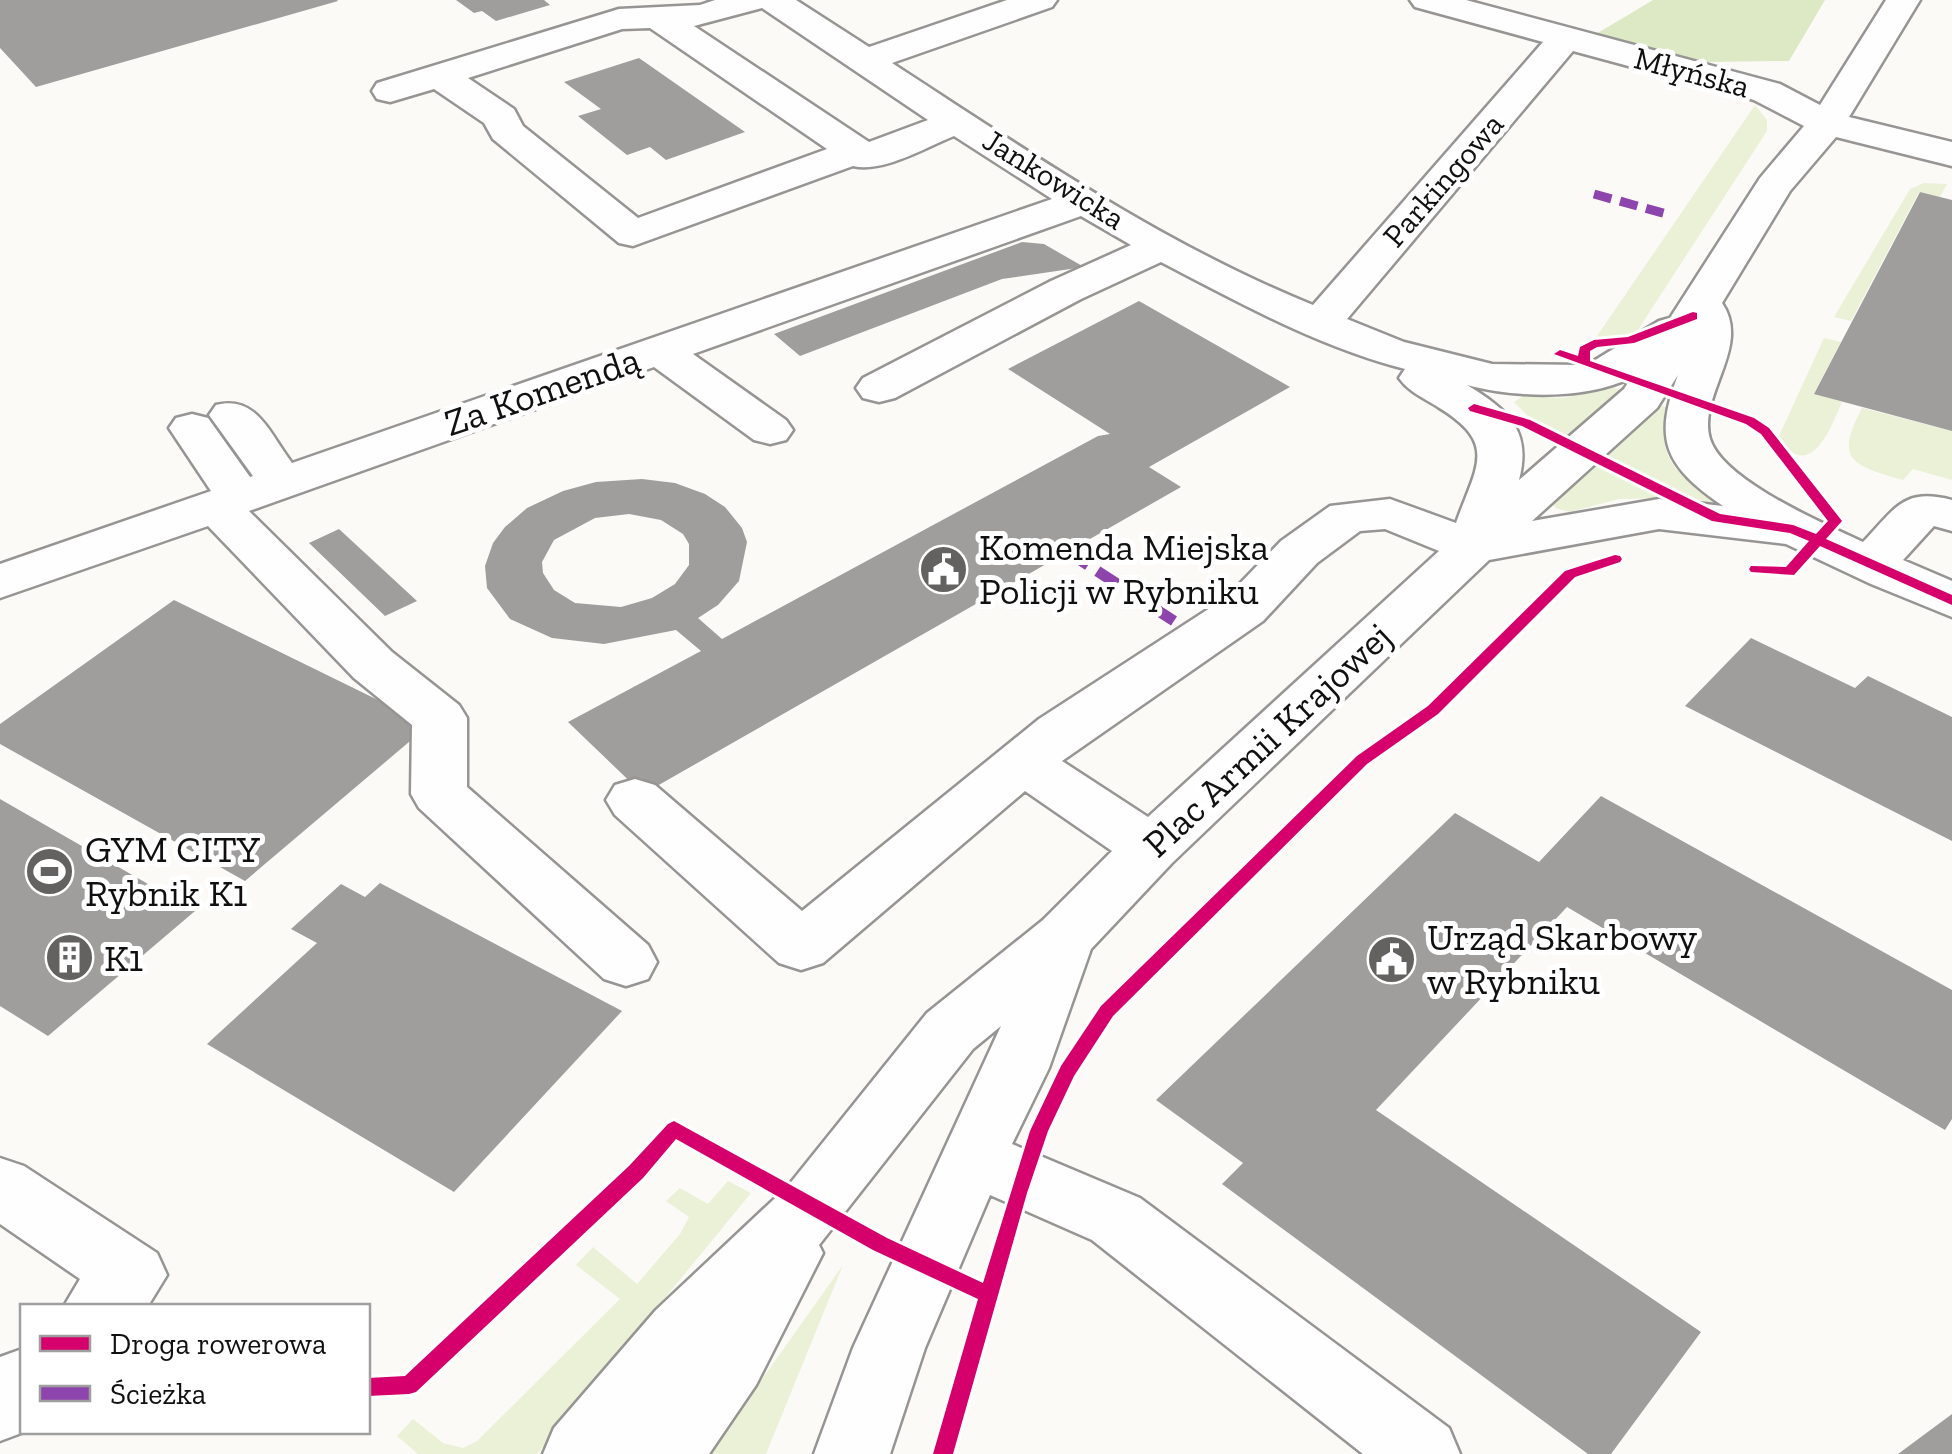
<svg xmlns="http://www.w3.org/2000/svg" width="1952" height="1454" font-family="'Zilla Slab',serif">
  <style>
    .green { fill: #eaf1d7 }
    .forest { fill: #dde9c5 }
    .building { fill: #a09e9c; fill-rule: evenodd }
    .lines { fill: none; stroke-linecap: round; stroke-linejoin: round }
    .minor-casing { stroke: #969594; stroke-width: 5 }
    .minor { fill: #fffefe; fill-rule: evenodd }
    .quiet-far1 { stroke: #8e44ad; stroke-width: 9; stroke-dasharray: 18 9; stroke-linecap: butt }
    .quiet { stroke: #8e44ad; stroke-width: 11; stroke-dasharray: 24 11; stroke-linecap: butt }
    .cycleway-casing { stroke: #fff; stroke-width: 6 }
    .cycleway { fill: #d6006c; fill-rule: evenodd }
    .labels { text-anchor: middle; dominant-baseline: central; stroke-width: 10; stroke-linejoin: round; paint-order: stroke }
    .far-street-label { font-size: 32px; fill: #101010; stroke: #fff }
    .street-label { font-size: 38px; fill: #101010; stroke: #fff }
    .poi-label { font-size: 38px; fill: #101010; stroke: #fff; text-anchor: start }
  </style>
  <rect width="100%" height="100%" fill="#fcfaf7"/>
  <path class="green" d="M 1755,105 L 1767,120 L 1767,131 L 1634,336 L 1595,339 Z
    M 1924,183 L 1947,184 L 1940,197 L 1919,192 L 1851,321 L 1834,317 L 1910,189 Z
    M 1824,338 L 1841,342 L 1814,393 L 1842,402 C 1831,427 1811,484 1778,438 Z
    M 1614,387 L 1621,392 L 1567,439 L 1535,423 L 1514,402 L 1523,396 L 1563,398 Z
    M 1660,405 L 1668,408 C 1652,468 1688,479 1730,510 L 1695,501 L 1604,457 Z
    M 1862,408 L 1952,431 L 1952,480 L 1913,469 L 1903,480 C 1852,465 1834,461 1862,408 Z
    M 1594,465 L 1595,465 L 1663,498 L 1619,499 L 1570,512 L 1555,508 L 1553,502 Z
    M 728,1181 L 751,1193 L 537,1454 L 418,1454 L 397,1436 L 413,1419 L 443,1443 L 463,1448 L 477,1441 L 620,1299 L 576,1265 L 593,1247 L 637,1284 L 680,1234 L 689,1217 L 666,1201 L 680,1188 L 708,1204 Z
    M 843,1265 L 766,1454 L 709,1454 Z"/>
  <path class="forest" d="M 1653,0 L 1825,0 L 1789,61 L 1707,62 L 1596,34 Z"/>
  <path class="building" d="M 0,0 L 337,0 L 338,1 L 36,87 L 0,48 Z
    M 456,0 L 544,0 L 550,5 L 496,21 L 482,11 L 474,13 Z
    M 639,58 L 745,132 L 666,160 L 650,147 L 627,155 L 578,116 L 601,109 L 564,82 Z
    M 1920,192 L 1952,200 L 1952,431 L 1814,394 Z
    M 1022,242 L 1044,244 L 1084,267 L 1002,279 L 800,356 L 774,334 Z
    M 1139,301 L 1290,387 L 1149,467 L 1181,487 L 643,794 L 568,722 L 701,651 L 676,630 L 604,644 L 552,638 L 510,619 L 487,588 L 485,566 L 493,543 L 505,527 L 527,508 L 563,491 L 596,482 L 642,479 L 675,483 L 705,494 L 725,507 L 742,528 L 747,542 L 739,581 L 718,605 L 698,618 L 722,639 L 1098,436 L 1110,434 L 1008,369 ZM 629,514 L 661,520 L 683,534 L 689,544 L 689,565 L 675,584 L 652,598 L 621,607 L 575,603 L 554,590 L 543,573 L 542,562 L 554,540 L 595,518 Z
    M 339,529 L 417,601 L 385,616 L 309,543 Z
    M 174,600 L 429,725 L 245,881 L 0,744 L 0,724 Z
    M 1751,638 L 1855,688 L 1868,676 L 1952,717 L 1952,841 L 1685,706 Z
    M 1601,796 L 1952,990 L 1952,1119 L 1945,1130 L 1567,907 L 1376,1110 L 1701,1332 L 1611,1454 L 1588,1454 L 1222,1184 L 1243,1163 L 1156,1100 L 1455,813 L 1539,862 Z
    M 0,799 L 195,911 L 48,1036 L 0,1006 Z
    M 380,883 L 622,1011 L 454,1192 L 207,1044 L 317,943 L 291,929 L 341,884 L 365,897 Z
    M 1952,1414 L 1952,1454 L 1898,1454 Z"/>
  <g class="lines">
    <defs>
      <path id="minor" d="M 715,0 L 796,0 L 869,47 L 1007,0 L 1057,0 L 1052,7 L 892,63 C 1026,150 1164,245 1313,305 L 1543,42 L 1415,7 L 1410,0 L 1466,0 L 1780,84 L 1820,105 L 1886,0 L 1920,0 L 1849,117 L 1952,142 L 1952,166 L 1836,137 L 1790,191 L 1722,303 C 1752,347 1697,395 1710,439 C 1723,481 1825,524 1863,542 C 1895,509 1903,487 1952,500 L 1952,531 L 1934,526 L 1903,560 L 1952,581 L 1952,617 L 1871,584 L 1786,544 L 1659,529 L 1489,560 L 1172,863 L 1091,949 L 1049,1068 L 1012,1144 L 1140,1198 L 1449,1428 L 1460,1454 L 1363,1454 L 1092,1240 L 990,1195 L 925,1348 L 890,1454 L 814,1454 L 853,1348 L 1001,1026 L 973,1049 L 819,1245 L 823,1253 L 756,1385 L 709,1454 L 543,1454 L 554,1428 L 656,1310 L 788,1186 L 927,1013 L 1043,920 L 1112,851 L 1025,791 L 823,963 L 801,970 L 779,963 L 615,815 L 606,800 L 615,785 L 635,779 L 655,785 L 802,911 L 1039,719 L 1227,597 L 1281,541 L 1330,506 L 1390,499 L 1456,523 C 1476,466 1499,444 1438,407 C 1424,398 1409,392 1399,378 L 1405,369 C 1319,347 1240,303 1161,262 L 1081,299 L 895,398 L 879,402 L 863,398 L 856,388 L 863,378 L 1051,281 L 1131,245 L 1081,216 L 693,354 L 786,420 L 793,430 L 786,440 L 770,444 L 754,440 L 654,367 L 249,511 L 392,652 L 459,705 L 467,718 L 467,787 L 648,945 L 657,962 L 648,979 L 626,986 L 604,979 L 419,808 L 411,794 L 412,725 L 354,678 L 208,526 L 0,598 L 0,564 L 211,491 L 169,428 L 176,418 L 192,414 L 208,418 L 250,477 L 253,476 L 209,415 L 216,405 C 257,395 269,433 292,463 L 1052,199 L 954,136 C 926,147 884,173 853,166 L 633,246 L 619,243 L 493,139 L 484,123 L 434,89 L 390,102 L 377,99 L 372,91 L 377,83 L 619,9 L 700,5 ZM 762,8 L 928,120 L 869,142 L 694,26 ZM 650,28 L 827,149 L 638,218 L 523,126 L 514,109 L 468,78 L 622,29 ZM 1573,51 L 1754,100 L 1804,126 L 1760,178 L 1670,318 L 1659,321 L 1592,362 L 1582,365 L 1492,364 L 1404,342 L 1347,319 ZM 1678,375 C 1653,441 1665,466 1723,506 L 1659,499 L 1532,521 L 1657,408 ZM 1631,378 L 1624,389 L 1519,480 C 1532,430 1508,410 1467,385 C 1517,398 1584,400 1631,378 ZM 1385,529 L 1439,551 L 1148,817 L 1062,761 L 1263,621 L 1317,563 L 1360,531 Z
        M 0,1158 L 24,1166 L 157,1253 L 167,1275 L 148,1306 L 64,1306 L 80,1279 L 0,1224 Z
        M 22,1349 L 24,1432 L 0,1441 L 0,1357 Z"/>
    </defs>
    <use href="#minor" class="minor-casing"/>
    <use href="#minor" class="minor"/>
    <path class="quiet-far1" d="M 1594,194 L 1670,215"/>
    <path class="quiet" d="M 1068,552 L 1174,621"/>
    <defs>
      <path id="cycleway" d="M 1693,312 L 1697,313 L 1697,319 L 1634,343 L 1597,347 L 1590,351 L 1590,361 L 1754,418 L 1769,428 L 1842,521 L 1826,539 L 1952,595 L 1952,605 L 1820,546 L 1794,575 L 1751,572 L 1749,569 L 1751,566 L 1786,567 L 1809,541 L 1790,533 L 1712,521 L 1522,426 L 1470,411 L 1468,408 L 1474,404 L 1530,420 L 1720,514 L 1793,525 L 1816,534 L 1828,521 L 1761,434 L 1746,424 L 1554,354 L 1560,350 L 1578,356 L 1580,347 L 1594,340 L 1628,337 Z
        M 1615,555 L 1620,556 L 1622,559 L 1620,562 L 1575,577 L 1438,714 L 1367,764 L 1113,1016 L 1074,1076 L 1048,1131 L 1027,1193 L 953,1454 L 933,1454 L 978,1299 L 873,1250 L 676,1139 L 643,1178 L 416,1392 L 409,1394 L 368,1396 L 368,1378 L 405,1376 L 629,1166 L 668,1124 L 674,1121 L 887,1238 L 983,1283 L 1030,1131 L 1061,1066 L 1101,1006 L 1357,756 L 1428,706 L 1565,571 Z"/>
    </defs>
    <use href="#cycleway" class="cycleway-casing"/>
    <use href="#cycleway" class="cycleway"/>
  </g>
  <defs>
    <symbol id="civic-disc" viewBox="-11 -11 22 22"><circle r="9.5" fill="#636261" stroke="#fff"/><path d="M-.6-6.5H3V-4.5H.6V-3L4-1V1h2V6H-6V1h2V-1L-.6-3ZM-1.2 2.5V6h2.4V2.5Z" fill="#fff"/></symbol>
    <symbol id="stadium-disc" viewBox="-11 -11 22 22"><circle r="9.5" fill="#636261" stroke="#fff"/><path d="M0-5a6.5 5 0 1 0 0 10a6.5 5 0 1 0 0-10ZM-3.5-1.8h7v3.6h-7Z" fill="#fff"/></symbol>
    <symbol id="building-disc" viewBox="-11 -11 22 22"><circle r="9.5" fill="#636261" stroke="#fff"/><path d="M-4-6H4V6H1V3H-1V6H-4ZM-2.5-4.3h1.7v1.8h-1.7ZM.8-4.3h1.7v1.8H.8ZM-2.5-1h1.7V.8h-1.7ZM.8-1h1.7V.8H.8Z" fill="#fff"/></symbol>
  </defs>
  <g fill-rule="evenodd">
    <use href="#civic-disc" x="916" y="542" width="55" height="55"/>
    <use href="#stadium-disc" x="22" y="844" width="55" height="55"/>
    <use href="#building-disc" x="42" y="930" width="55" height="55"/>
    <use href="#civic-disc" x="1364" y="932" width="55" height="55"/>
  </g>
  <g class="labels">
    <g class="far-street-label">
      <text transform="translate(1692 72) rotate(15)">Młyńska</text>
      <text transform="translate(1054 179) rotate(32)">Jankowicka</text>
      <text transform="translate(1443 180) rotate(-49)">Parkingowa</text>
    </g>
    <g class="street-label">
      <text transform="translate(542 391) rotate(-19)">Za Komendą</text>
      <text transform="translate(1267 740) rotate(-43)">Plac Armii Krajowej</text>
    </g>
    <g class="poi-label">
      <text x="979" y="547">Komenda Miejska<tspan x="979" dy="44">Policji w Rybniku</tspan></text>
      <text x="85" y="849">GYM CITY<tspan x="85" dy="44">Rybnik K1</tspan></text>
      <text x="1427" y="937">Urząd Skarbowy<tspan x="1427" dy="44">w Rybniku</tspan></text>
      <text x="104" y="958">K1</text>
    </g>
  </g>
  <rect x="20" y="1304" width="350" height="130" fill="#ffffff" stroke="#9f9f9f" stroke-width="2.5"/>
  <rect x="40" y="1336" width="50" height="15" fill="#d6006c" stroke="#9f9f9f" stroke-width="2.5"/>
  <text x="110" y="1354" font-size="30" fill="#101010">Droga rowerowa</text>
  <rect x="40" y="1386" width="50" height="15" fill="#8e44ad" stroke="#9f9f9f" stroke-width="2.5"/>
  <text x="110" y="1404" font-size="30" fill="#101010">Ścieżka</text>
</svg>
